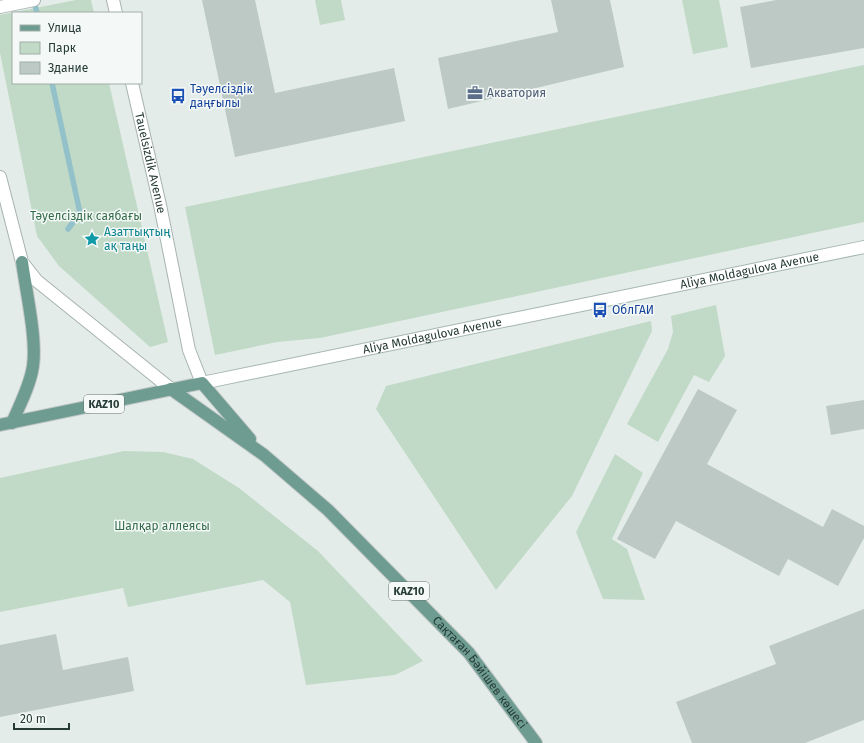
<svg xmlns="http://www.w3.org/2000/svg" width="864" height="743" font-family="'Fira Sans',sans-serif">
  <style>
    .green { fill: #c0dac7 }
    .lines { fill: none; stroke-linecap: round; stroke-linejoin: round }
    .stream { stroke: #93c1ca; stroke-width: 5.5 }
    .building { fill: #bdc9c4 }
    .tertiary-casing { stroke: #a7b3b0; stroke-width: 14 }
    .secondary-casing { stroke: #a4b6b0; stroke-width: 14 }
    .primary-casing { stroke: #c2c8c7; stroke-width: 14 }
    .tertiary { stroke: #fff; stroke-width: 12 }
    .secondary { stroke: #fff; stroke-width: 12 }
    .primary { stroke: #6e9c90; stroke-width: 12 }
    .labels { text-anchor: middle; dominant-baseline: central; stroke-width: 3; stroke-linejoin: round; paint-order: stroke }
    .shield { fill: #f4f9f7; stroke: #647470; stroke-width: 1 }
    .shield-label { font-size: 11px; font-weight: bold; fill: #263b36 }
    .transit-label { font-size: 12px; fill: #164399; stroke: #f4f9f7; text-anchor: start }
    .service-label { font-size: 12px; fill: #4e5e75; stroke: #f4f9f7; text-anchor: start }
    .street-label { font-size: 12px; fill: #263b36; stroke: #f4f9f7 }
    .park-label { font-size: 12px; fill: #356d4b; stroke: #f4f9f7 }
    .culture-label { font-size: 12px; fill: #0d838f; stroke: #f4f9f7; text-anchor: start }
  </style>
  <rect width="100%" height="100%" fill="#e4ece9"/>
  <path class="green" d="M 76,0 L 91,0 L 94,13 L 13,13 L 13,83 L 109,83 L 168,342 L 150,347 L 59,266 L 37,236 L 0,53 L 0,15 Z
    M 315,0 L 341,0 L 345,20 L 320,25 Z
    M 682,0 L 719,0 L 728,47 L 693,54 Z
    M 864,65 L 864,222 L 320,338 L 277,342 L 215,355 L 185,207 Z
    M 716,305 L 725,356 L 709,382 L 694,375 L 658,442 L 627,424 L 668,349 L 673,332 L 671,316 Z
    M 651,321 L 652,331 L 572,496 L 496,590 L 376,409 L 386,386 Z
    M 124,451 L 163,452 L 193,459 L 239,488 L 318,551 L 423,661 L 395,675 L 306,685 L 290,602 L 263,580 L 128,607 L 123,588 L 0,612 L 0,478 Z
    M 615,454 L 643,473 L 612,539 L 627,549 L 645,600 L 603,599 L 576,532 Z"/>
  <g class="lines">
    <path class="stream" d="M 35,5 L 37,13
      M 52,83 L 80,213 L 68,229"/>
  </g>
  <path class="building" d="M 202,0 L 255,0 L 275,93 L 394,68 L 405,121 L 235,157 Z
    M 551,0 L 610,0 L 624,67 L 448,109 L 438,58 L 558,32 Z
    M 776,0 L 864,0 L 864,48 L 751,68 L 740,7 Z
    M 698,389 L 737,410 L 707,464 L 823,527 L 832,509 L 864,526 L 864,538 L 838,586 L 788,559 L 779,576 L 676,521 L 655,559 L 617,539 Z
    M 864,400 L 864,429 L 831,435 L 826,406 Z
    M 864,609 L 864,720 L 805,743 L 692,743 L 676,702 L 776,664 L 769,646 Z
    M 56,634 L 63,670 L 128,657 L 134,691 L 0,717 L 0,645 Z"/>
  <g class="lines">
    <defs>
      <g id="tertiary">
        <path d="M 113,0 L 116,13"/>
        <path d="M 0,7 L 34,0"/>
        <path id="s1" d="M 132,83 L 160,205 L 189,350 L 202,383"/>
        <path d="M 0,177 L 22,262 L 37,281 L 171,389"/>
      </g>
      <g id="secondary">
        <path id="s2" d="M 202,383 L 864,247"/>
      </g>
      <g id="primary">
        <path id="s3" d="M 171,389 L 264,455 L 328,510 L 469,653 L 536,743"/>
        <path d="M 12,423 C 20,404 30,386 33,366 C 37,339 26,291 22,262"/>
        <path d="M 0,425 L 202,383 L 250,439"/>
      </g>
    </defs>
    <use href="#tertiary" class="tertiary-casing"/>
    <use href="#secondary" class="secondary-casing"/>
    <use href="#primary" class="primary-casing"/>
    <use href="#tertiary" class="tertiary"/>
    <use href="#secondary" class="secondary"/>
    <use href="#primary" class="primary"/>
  </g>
  <defs>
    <symbol id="office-bare" viewBox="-9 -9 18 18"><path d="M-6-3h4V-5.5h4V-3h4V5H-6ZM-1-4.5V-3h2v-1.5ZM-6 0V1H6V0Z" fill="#5c6f8a" stroke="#f4f9f7" stroke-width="2.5" paint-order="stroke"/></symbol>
    <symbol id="bus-bare" viewBox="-9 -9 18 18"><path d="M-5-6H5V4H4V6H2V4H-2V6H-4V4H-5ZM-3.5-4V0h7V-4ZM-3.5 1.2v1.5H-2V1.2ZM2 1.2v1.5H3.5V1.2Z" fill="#1a4fb4" stroke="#f4f9f7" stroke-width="2.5" paint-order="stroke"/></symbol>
    <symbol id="sight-bare" viewBox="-9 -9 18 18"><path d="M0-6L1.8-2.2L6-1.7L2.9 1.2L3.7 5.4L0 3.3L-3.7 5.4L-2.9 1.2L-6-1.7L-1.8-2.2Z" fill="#0f9aa8" stroke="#f4f9f7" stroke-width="2.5" paint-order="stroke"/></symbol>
  </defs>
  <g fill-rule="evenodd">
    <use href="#office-bare" x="464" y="82" width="22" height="22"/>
    <use href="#bus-bare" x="167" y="85" width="22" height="22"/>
    <use href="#sight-bare" x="81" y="228" width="22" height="22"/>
    <use href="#bus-bare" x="589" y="299" width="22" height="22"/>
  </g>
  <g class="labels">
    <g class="shield">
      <rect x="84" y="395" width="40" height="18" rx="3"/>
      <rect x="389" y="582" width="40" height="18" rx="3"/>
    </g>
    <g class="shield-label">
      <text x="104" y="404">KAZ10</text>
      <text x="409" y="591">KAZ10</text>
    </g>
    <g class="transit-label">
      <text x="190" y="89">Тәуелсіздік<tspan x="190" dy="14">даңғылы</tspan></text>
      <text x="612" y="310">ОблГАИ</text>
    </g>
    <g class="service-label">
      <text x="487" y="93">Акватория</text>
    </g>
    <g class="street-label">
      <text stroke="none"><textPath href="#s1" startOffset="82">Tauelsizdik Avenue</textPath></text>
      <text stroke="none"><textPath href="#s2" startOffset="559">Aliya Moldagulova Avenue</textPath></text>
      <text stroke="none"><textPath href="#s2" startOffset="235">Aliya Moldagulova Avenue</textPath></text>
      <text stroke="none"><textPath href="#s3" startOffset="421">Сақтаған Бәйішев көшесі</textPath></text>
    </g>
    <g class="park-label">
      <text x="86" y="216">Тәуелсіздік саябағы</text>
      <text x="162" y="526">Шалқар аллеясы</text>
    </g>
    <g class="culture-label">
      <text x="104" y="232">Азаттықтың<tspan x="104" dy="14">ақ таңы</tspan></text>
    </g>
  </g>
  <rect x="12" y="12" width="130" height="72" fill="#f4f9f7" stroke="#a2adaa"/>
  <rect x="20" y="25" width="20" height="6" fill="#6e9c90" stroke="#a2adaa"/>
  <text x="48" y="32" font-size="12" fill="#263b36">Улица</text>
  <rect x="20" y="42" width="20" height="12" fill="#c0dac7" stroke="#a2adaa"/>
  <text x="48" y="52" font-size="12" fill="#263b36">Парк</text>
  <rect x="20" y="62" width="20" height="12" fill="#bdc9c4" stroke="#a2adaa"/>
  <text x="48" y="72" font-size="12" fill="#263b36">Здание</text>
  <path d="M14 723v6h55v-6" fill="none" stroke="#263b36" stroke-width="2"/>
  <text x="20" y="723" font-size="12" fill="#263b36" stroke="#f4f9f7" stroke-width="3" paint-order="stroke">20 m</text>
</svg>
